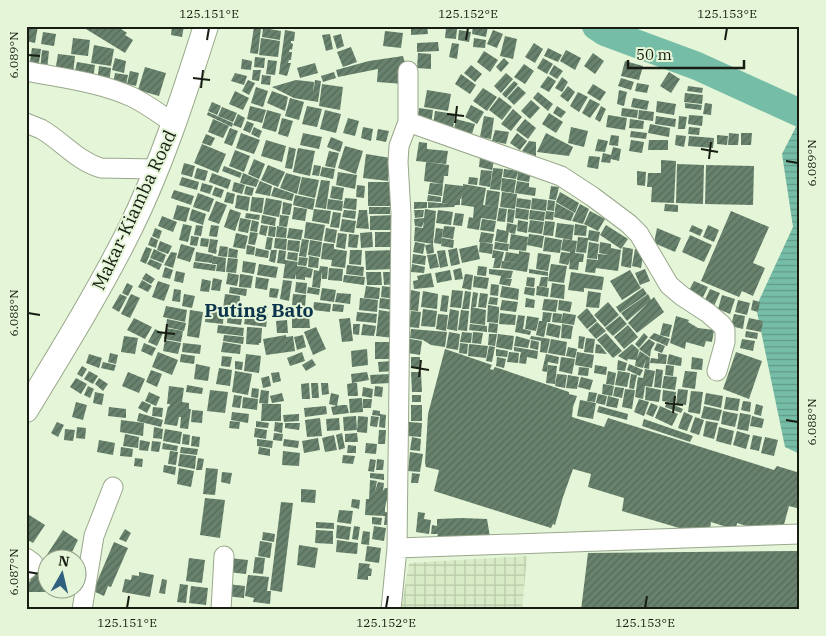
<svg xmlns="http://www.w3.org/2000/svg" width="826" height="636" font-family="'IBM Plex Serif',serif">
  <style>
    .industrial { fill: url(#industrial-grid) }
    .water { fill: url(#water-rules) }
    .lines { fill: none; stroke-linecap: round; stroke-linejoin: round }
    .river { stroke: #76bda8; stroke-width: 28 }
    .building { fill: url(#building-hatch) }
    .minor-casing { stroke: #99a88c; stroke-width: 21 }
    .major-casing { stroke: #99a88c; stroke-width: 26 }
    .minor { stroke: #fff; stroke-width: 19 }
    .major { stroke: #fff; stroke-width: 24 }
    .ticks { fill: none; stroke: #171d12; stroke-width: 2 }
    .labels { text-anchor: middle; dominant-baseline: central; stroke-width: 4; stroke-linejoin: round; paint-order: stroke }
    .street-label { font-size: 18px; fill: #171d12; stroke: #e5f5d7 }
    .neighbourhood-label { font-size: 19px; font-weight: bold; fill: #0c354c; stroke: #e5f5d7 }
    .neatline { fill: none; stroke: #171d12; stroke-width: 2 }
    .ticks-label { font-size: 12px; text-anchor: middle; fill: #171d12 }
  </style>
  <defs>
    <pattern id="industrial-grid" width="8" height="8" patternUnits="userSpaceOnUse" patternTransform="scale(1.25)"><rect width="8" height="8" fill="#d7ebc6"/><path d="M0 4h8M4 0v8" fill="none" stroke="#b8c9a9"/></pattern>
    <pattern id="water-rules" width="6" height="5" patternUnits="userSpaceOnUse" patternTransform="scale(1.25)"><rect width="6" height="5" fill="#76bda8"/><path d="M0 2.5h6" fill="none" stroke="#609987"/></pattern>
    <pattern id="building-hatch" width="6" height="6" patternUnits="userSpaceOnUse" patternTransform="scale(1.25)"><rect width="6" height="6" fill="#68826e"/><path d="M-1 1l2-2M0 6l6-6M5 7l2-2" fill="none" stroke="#556a59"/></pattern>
  </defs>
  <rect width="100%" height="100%" fill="#e5f5d7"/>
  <path class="industrial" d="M 527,556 L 522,610 L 401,610 L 409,563 Z"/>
  <path class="water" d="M 800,119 L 800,454 L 785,447 L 756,307 L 793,227 L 782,154 Z"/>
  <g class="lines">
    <path class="river" d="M 596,26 L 605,32 L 697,66 L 800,113"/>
  </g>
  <path class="building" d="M 26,26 L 38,26 L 35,43 L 26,41 Z
    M 81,26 L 117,26 L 127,33 L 125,35 L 133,40 L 125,53 Z
    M 172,26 L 184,26 L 182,37 L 171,35 Z
    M 411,26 L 427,26 L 428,34 L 411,35 Z
    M 473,26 L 488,26 L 486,37 L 472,34 Z
    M 254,27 L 261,28 L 258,54 L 250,53 Z
    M 263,28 L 281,31 L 280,40 L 262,37 Z
    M 446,28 L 457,29 L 456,39 L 445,38 Z
    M 285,30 L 295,32 L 294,41 L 291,41 L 291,43 L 293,44 L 292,50 L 290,49 L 289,52 L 292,52 L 291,60 L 289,60 L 288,63 L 291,63 L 287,76 L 279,74 Z
    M 459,30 L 471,32 L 469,42 L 458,40 Z
    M 493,30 L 503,34 L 497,48 L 487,44 Z
    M 385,31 L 403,33 L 401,48 L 383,46 Z
    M 43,32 L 56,34 L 54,46 L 41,44 Z
    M 330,34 L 333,49 L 326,51 L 322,35 Z
    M 341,34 L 344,46 L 337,49 L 333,36 Z
    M 505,36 L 517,39 L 513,59 L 500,56 Z
    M 73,38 L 90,40 L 88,56 L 71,54 Z
    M 261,38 L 280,41 L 278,57 L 259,55 Z
    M 474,38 L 486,40 L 485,48 L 473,47 Z
    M 438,42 L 439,51 L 417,52 L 417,43 Z
    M 452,43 L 459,44 L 457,59 L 449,57 Z
    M 534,43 L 543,49 L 535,63 L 525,57 Z
    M 94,45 L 114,49 L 111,66 L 91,63 Z
    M 351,47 L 357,62 L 343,67 L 337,52 Z
    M 32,48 L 41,49 L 38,70 L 29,68 Z
    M 548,48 L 562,55 L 558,62 L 544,56 Z
    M 42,50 L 49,51 L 47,70 L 40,69 Z
    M 566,50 L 581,58 L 575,70 L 560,61 Z
    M 484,51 L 498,60 L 490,72 L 477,62 Z
    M 418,53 L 431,54 L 431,69 L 417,68 Z
    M 593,53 L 604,61 L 595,74 L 584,66 Z
    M 58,54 L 75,56 L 73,74 L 55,72 Z
    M 403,56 L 405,63 L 404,84 L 377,82 L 378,69 L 338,77 L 336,70 L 369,61 Z
    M 255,57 L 265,58 L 264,68 L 254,67 Z
    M 115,58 L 126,61 L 124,73 L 112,70 Z
    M 504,58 L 509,63 L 501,72 L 496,67 Z
    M 543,58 L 553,64 L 547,74 L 537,68 Z
    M 242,59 L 252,61 L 251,70 L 241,69 Z
    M 268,60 L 277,61 L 275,75 L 266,74 Z
    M 625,61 L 643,66 L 639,80 L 621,76 Z
    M 77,62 L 95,65 L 93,79 L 74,76 Z
    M 315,63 L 318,73 L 300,78 L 297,68 Z
    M 524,64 L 534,71 L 525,84 L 514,77 Z
    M 471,65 L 482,74 L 475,82 L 464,73 Z
    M 554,65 L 563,71 L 557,79 L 549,74 Z
    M 99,66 L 111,68 L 109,83 L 97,82 Z
    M 145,67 L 166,73 L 159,96 L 138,90 Z
    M 253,70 L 261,70 L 259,81 L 252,80 Z
    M 130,71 L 139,73 L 136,86 L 127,84 Z
    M 334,72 L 336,78 L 323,82 L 321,76 Z
    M 669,72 L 680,79 L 671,93 L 660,86 Z
    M 115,73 L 128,75 L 125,90 L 112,88 Z
    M 235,73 L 247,76 L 244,85 L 231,81 Z
    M 506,73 L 513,79 L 501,93 L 494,86 Z
    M 461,74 L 476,85 L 470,94 L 455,84 Z
    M 262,75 L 271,76 L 270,85 L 261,84 Z
    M 548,76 L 556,81 L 549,92 L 540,87 Z
    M 562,77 L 568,82 L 562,92 L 555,88 Z
    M 621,78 L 634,82 L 631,90 L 618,86 Z
    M 248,80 L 255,83 L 249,95 L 242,91 Z
    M 296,80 L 314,82 L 313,94 L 315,80 L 321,81 L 318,102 L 294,98 L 272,87 Z
    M 514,81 L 518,84 L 506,98 L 502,94 Z
    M 637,83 L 649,85 L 647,93 L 635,91 Z
    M 322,84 L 343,87 L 340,110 L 319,106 Z
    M 593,84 L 606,92 L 600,101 L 587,93 Z
    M 518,86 L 526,93 L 514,105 L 507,98 Z
    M 568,86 L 575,92 L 568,102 L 560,96 Z
    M 688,86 L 703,88 L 702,93 L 687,91 Z
    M 256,87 L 268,91 L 263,107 L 251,103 Z
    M 483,88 L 497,97 L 487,111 L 473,101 Z
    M 427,90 L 451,94 L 448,111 L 424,107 Z
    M 619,90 L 627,92 L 624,106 L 617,104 Z
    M 235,91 L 249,98 L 243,110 L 229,104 Z
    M 272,91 L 288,97 L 285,111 L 267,103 Z
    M 538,92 L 553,104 L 548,111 L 533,98 Z
    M 578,92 L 588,97 L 579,112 L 570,106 Z
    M 685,93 L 703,95 L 702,104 L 684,102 Z
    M 499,97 L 512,107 L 502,120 L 489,110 Z
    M 290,98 L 304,102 L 299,120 L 285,116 Z
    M 633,98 L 649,101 L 647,110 L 631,107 Z
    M 590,99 L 600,104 L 590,118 L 582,113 Z
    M 531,100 L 540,108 L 530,119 L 521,111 Z
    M 657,101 L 676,104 L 674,115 L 656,112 Z
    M 212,102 L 221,106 L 217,115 L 208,111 Z
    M 685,103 L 702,105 L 701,110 L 685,108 Z
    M 705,103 L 712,104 L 711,115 L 703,114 Z
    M 471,105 L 484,112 L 477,124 L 465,117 Z
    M 250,106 L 266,110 L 262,123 L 247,119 Z
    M 307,106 L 322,109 L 317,127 L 302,124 Z
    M 557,106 L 566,112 L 561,118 L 553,113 Z
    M 601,106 L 606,109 L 600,122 L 595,119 Z
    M 222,107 L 237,113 L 233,122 L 218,116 Z
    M 419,108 L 433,110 L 431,125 L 417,123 Z
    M 622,108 L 638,110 L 637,118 L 621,116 Z
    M 513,109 L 522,117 L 511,131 L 501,124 Z
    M 267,110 L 281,114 L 276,132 L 262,128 Z
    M 325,110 L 341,114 L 336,133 L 320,129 Z
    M 639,110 L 654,112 L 653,121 L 638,119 Z
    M 435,111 L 455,114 L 453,128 L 433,125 Z
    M 208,112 L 233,123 L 232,127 L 207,115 Z
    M 549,113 L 563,122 L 556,133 L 542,124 Z
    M 238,114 L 245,118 L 241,128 L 233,125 Z
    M 608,115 L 627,118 L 625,130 L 606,127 Z
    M 689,115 L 703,116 L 702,126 L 688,124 Z
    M 484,116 L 494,118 L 491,139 L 480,137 Z
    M 656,116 L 676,119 L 675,127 L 655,124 Z
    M 679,116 L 687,117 L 685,129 L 678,129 Z
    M 282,118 L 293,121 L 288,137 L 278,134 Z
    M 348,118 L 359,121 L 355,136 L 343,133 Z
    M 213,119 L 229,126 L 223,138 L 208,132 Z
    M 456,119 L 475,124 L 472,134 L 454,129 Z
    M 525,119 L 536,128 L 528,139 L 516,130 Z
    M 630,119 L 644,121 L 643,129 L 629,128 Z
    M 247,121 L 254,124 L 250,133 L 243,130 Z
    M 650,124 L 670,128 L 669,137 L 648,133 Z
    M 254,127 L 262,131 L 259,138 L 251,134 Z
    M 363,127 L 373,129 L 371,141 L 361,138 Z
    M 571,127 L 588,131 L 584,147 L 568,143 Z
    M 689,127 L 700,128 L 699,135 L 688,134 Z
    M 230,128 L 238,131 L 232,146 L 224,143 Z
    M 378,129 L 389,131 L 386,142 L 376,140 Z
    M 495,130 L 509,132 L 506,144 L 492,141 Z
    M 631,131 L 647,133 L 646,139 L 630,137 Z
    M 241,133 L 260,140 L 254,154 L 236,148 Z
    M 303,133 L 322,137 L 319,149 L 300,145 Z
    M 517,133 L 527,141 L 520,150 L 510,143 Z
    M 546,133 L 573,147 L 569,156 L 537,152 Z
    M 729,133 L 739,134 L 738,145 L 728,145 Z
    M 741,133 L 752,133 L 751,145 L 741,145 Z
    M 206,134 L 215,138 L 211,146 L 202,143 Z
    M 611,135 L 619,136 L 618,146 L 609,145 Z
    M 676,135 L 686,136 L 684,147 L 675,145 Z
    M 717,135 L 728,136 L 727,145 L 717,144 Z
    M 689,136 L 714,138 L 713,148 L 688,146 Z
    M 331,137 L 343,142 L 340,152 L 327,147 Z
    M 598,139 L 608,141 L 605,152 L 595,151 Z
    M 266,140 L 286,146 L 282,162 L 261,156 Z
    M 631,140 L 644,142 L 642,153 L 629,151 Z
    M 649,140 L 668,140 L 668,150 L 648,150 Z
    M 529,141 L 536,142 L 536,156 L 522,151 Z
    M 419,142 L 427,143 L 427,149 L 448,151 L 446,164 L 416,161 Z
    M 202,144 L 226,154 L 218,173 L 194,163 Z
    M 345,146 L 363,151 L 356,174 L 338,168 Z
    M 289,147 L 296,149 L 292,169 L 285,168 Z
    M 613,147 L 621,149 L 619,161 L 611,159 L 610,163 L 601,162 L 603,153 L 611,155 Z
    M 298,148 L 315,151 L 310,176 L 293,172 Z
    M 235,150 L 250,156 L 244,172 L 229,166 Z
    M 329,151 L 339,153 L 335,168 L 325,166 Z
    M 366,154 L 391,158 L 388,181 L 363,178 Z
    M 589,156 L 600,157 L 598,169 L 587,167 Z
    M 480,157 L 494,161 L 492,170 L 479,167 Z
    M 254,159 L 265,164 L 259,179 L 248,174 Z
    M 661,160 L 676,161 L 674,203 L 651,202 L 652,187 L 647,187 L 648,173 L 661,173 Z
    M 426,162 L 449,165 L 448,176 L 444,176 L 443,184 L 424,181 Z
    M 184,163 L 195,166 L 192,177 L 181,174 Z
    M 677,164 L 704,165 L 703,204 L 676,203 Z
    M 268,165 L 285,172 L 278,187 L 261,180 Z
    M 314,165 L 321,166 L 319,176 L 312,175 Z
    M 706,165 L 754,166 L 753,205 L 705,204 Z
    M 224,166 L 242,173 L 240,178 L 222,171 Z
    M 322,167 L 335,169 L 333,179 L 320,176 Z
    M 197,168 L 208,171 L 205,181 L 194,178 Z
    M 493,168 L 503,169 L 500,190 L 490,189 Z
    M 504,169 L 518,171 L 516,179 L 503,177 Z
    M 481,170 L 492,171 L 490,187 L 479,185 Z
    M 518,171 L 531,172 L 529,182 L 517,180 Z
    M 637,171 L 646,172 L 645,186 L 637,185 Z
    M 338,172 L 357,175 L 355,189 L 336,185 Z
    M 212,173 L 231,180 L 228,189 L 209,182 Z
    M 243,173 L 259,180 L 256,187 L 240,183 Z
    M 286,173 L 301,177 L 297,194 L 280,188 Z
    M 182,177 L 199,182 L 197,190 L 179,185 Z
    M 302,177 L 319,180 L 315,198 L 298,194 Z
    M 469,177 L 478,178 L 477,185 L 468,184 Z
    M 502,178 L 516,180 L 514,193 L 501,191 Z
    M 321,180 L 330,181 L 326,209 L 315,207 Z
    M 260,181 L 272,186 L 270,196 L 255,193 Z
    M 517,181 L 529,183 L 529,187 L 536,188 L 535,196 L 515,193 Z
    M 234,182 L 245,185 L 242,194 L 232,191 Z
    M 368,182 L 390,182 L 390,206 L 368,206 Z
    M 202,183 L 213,186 L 210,194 L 200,191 Z
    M 430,183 L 443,184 L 442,196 L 428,194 Z
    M 445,184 L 463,186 L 463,184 L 486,188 L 483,205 L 498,207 L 496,220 L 481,218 L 479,230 L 467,228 L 469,217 L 473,218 L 474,207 L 461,205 L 462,195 L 461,199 L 454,198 L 460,199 L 460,205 L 455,205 L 454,207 L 428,208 L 428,202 L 450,204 L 442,203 Z
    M 357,185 L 365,186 L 364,198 L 356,197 Z
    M 246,186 L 254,188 L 252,196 L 244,194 Z
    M 332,186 L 344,188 L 342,200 L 330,198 Z
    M 551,186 L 559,187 L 556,200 L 549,199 Z
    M 215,187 L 224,190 L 221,198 L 212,195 Z
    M 274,187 L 294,194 L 292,201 L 271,196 Z
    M 174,190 L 194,196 L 191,205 L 171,198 Z
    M 487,190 L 500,192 L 498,207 L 485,205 Z
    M 227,192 L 235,194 L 233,204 L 224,202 Z
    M 502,192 L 517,194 L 515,209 L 500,207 Z
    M 560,192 L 579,203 L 575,213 L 556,202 Z
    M 198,193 L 214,199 L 209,212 L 193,207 Z
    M 237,195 L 250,197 L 248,211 L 235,208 Z
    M 295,195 L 315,199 L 313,210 L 293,205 Z
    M 428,195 L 441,197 L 441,202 L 427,201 Z
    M 252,197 L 264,198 L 262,213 L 250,211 Z
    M 266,198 L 282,201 L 279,217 L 263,214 Z
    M 345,198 L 357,199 L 356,210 L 343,208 Z
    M 517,198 L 531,200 L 530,209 L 516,207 Z
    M 532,198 L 547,200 L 546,211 L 531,209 Z
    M 328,199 L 343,201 L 342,211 L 327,209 Z
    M 548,200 L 555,201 L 554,211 L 547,210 Z
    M 216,201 L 227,205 L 219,224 L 208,220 Z
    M 283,202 L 292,204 L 290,215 L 282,214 Z
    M 414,202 L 427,202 L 427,208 L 414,209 Z
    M 556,203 L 574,213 L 571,221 L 554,217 Z
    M 580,204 L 589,209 L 583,224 L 572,221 Z
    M 665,204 L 678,205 L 678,212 L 664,211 Z
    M 177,205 L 190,208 L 186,222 L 173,219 Z
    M 294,207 L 307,209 L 305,221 L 292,219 Z
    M 369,207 L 390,207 L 390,214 L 369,214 Z
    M 499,208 L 507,209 L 505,222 L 497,221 Z
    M 516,208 L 529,210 L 528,220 L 515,218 Z
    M 192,209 L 206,214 L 203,225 L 189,220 Z
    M 230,209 L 241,213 L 235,231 L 224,227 Z
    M 314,209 L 331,211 L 329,224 L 312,221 Z
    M 425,209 L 436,211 L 433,244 L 414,241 L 415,227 L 423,228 L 424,221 L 422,227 L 415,226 L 414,219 L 424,218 Z
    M 508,209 L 515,210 L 513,223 L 507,222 Z
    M 344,210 L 356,211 L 355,219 L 342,217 Z
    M 359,210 L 367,210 L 369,229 L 356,228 Z
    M 414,210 L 424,210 L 423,217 L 415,218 Z
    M 438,210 L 453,212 L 451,225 L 436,223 Z
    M 530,210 L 545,212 L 544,221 L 529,219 Z
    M 546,211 L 554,212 L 553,220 L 545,219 Z
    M 590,211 L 605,219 L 598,231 L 584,224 Z
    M 731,211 L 769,227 L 753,263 L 765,268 L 753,296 L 742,291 L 739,297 L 701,281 Z
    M 333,212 L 341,213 L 339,228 L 330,227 Z
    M 246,213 L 260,215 L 259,220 L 245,218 Z
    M 455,213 L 464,214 L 462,226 L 453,225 Z
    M 262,215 L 276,218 L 275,226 L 261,223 Z
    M 280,215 L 289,216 L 287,227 L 279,226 Z
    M 395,215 L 396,230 L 370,230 L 370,216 Z
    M 162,216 L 177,222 L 173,232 L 158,226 Z
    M 240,218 L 251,220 L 248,233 L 238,231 Z
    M 342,219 L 356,221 L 354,233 L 340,231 Z
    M 482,219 L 496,221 L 494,232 L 480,230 Z
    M 252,220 L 259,222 L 257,232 L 250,231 Z
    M 518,220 L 528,222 L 527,233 L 517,231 Z
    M 530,220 L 544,222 L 542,234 L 528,232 Z
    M 545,221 L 555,222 L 553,236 L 543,235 Z
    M 306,222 L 325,225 L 322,241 L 304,238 Z
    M 507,223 L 517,225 L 515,234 L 510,233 L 509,231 L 507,243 L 495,241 L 497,229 L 506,231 Z
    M 557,223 L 574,225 L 572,240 L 555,237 Z
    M 183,224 L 192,226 L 188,242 L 179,240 Z
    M 575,224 L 587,226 L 586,236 L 574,235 Z
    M 196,225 L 203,226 L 201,236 L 194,235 Z
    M 211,225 L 219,226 L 217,237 L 209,236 Z
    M 261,225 L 268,226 L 266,236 L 259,234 Z
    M 606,225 L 628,239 L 621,249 L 600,235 Z
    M 692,225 L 703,230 L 700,236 L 689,231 Z
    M 708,225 L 719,230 L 714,242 L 703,237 Z
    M 269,226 L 276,227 L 275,237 L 268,236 Z
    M 277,226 L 287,228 L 286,238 L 276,237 Z
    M 444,226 L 455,227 L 453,239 L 442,237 Z
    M 155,228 L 162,231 L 159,239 L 152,236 Z
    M 289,228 L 303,230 L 301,240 L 287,238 Z
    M 326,228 L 337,230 L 335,243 L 324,241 Z
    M 436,228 L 443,229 L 441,244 L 434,243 Z
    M 657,228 L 681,238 L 675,252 L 654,243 Z
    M 589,230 L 600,232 L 598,242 L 588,240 L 586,253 L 576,252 L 578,237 L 588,238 Z
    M 250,232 L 258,233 L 255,245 L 248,244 Z
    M 372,232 L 373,247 L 361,248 L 360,233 Z
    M 375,232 L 397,232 L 397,247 L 375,247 Z
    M 481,232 L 494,234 L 492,243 L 479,242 Z
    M 236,233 L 248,236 L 245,249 L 233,247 Z
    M 338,233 L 347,234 L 345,249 L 336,247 Z
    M 349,234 L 359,235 L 357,248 L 348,247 Z
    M 511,234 L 528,237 L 526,251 L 509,249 Z
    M 529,234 L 544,236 L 542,248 L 527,245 Z
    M 690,235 L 712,245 L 704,262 L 682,252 Z
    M 191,236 L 199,237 L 197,246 L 190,245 Z
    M 151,237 L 158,240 L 156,248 L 148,245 Z
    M 267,237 L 273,238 L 271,250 L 277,250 L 275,263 L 269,261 L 271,250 L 265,249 Z
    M 545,237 L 562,240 L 560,253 L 543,251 Z
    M 201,238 L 209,239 L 208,247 L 200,246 Z
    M 275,238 L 287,239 L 286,250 L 274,248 Z
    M 442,238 L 454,240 L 453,248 L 441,246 Z
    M 210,239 L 218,240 L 216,250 L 211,249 L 217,250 L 216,254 L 208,252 Z
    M 302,239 L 309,240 L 306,257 L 299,256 Z
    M 563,239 L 577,241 L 575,253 L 584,254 L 583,262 L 579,262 L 578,270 L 569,269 L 570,260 L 568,265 L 559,263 L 561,252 L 570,253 L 570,252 L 561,250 Z
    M 288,240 L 300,241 L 299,252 L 287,250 Z
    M 310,240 L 322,242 L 320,257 L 308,255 Z
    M 160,241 L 172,246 L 168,254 L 157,250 Z
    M 415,242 L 425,244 L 423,254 L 413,252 Z
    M 480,242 L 493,244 L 492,254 L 479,252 Z
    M 495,242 L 509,244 L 508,251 L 494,249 Z
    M 589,242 L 599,244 L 597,259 L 587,258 Z
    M 600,242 L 611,244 L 611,248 L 621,250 L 618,271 L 596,268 L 595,273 L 585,272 L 587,259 L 598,260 L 598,254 L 610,255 L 599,253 Z
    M 323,243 L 334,244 L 334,249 L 347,251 L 345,268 L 331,266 L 332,260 L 321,259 Z
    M 181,244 L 195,248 L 190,262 L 177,258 Z
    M 433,244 L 434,253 L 427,254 L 425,245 Z
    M 247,245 L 255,247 L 254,255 L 246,254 Z
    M 477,245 L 480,259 L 462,263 L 459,249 Z
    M 220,246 L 228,247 L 227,257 L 218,256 Z
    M 146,247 L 152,249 L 146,264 L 140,261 Z
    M 623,247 L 633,249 L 631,268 L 621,266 Z
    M 229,248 L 238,250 L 237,258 L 228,257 Z
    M 256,248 L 269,251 L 268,258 L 255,256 Z
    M 457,248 L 460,264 L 451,266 L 448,250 Z
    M 154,249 L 166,255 L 163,263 L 150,258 Z
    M 635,249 L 644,251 L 641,268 L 632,266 Z
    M 279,250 L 286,251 L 285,260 L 298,262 L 297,266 L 307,267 L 306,274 L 307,268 L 313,269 L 311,278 L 305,277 L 305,280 L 296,279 L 296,273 L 295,279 L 283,278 L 285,264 L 277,263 Z
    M 350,250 L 362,250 L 361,265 L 349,264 Z
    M 395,250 L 396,269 L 366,270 L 365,251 Z
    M 445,250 L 448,266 L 440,268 L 437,251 Z
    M 493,250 L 504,252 L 500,268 L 493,268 L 495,258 L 492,258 Z
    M 519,251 L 530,253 L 527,272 L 501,268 L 502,261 L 517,263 L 504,261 L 506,252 L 519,254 Z
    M 171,252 L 177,253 L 173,268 L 164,265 Z
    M 196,252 L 207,254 L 207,258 L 207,254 L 213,255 L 212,263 L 195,261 Z
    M 288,252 L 298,253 L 297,261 L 287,259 Z
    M 538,253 L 551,255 L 548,271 L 536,269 Z
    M 413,254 L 426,256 L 425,265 L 412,263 Z
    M 436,254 L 439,267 L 430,269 L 427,255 Z
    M 213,256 L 226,258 L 225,272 L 216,271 L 217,264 L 212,264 Z
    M 309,256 L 319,258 L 318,268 L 308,267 Z
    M 299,257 L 308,258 L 306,266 L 298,265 Z
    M 228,258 L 238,259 L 236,273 L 226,272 Z
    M 150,259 L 162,264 L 159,270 L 147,264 Z
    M 243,261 L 256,263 L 254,274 L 242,272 Z
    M 194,262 L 216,265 L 215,271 L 193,268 Z
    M 259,264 L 278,267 L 276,278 L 257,275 Z
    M 412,264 L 425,267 L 424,273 L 411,272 Z
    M 551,264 L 567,266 L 564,283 L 548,281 Z
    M 347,265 L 364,267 L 363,276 L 346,274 Z
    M 320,266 L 328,267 L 327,279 L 322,279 L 322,271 L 320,288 L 312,287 L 314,270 L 319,271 Z
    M 478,266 L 487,267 L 486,276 L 477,275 Z
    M 165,267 L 173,270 L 170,279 L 162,277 Z
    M 329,268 L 343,269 L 342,281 L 328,280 Z
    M 461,268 L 463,279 L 455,280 L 453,270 Z
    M 489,269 L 513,271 L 511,278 L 505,278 L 512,279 L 510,286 L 499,284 L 501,276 L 489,274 Z
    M 529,269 L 548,272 L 548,276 L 529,273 Z
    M 645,269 L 650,281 L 640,285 L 635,273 Z
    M 450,270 L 452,280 L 437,283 L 435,273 Z
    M 630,270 L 641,288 L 622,300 L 610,281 Z
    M 176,271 L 185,273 L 183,283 L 174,281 Z
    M 366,272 L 381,272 L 382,285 L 367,285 Z
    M 383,272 L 395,272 L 395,284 L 384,285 Z
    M 571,272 L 604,277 L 602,290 L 584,288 L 584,292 L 568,290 Z
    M 146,273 L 155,279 L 151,284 L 142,279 Z
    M 228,273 L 239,275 L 237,286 L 226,284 Z
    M 431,273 L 434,287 L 414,289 L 413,281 L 418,280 L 417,276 Z
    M 240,274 L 253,276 L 251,288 L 239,287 Z
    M 465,274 L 473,275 L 471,290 L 462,288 Z
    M 344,275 L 365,277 L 364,285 L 343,282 Z
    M 474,276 L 489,278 L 487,289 L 473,287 Z
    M 256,277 L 269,279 L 267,290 L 255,288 Z
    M 527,277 L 535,278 L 534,287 L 526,286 Z
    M 541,277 L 548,277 L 547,287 L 539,286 Z
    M 213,278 L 222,280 L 220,291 L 211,290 Z
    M 202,279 L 211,281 L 209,292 L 200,291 Z
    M 142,280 L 152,286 L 148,292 L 138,287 Z
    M 283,280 L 292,281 L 289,301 L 280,299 Z
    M 158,281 L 170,285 L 164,301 L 152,297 Z
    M 694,281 L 708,287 L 701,301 L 687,294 Z
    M 296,282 L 307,283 L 306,294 L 295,292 Z
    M 127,283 L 133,286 L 128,296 L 122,293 Z
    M 552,283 L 565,285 L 564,299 L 550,297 Z
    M 491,284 L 499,285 L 498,296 L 490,295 Z
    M 366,286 L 380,288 L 379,299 L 364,298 Z
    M 382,286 L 396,288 L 395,299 L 381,297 Z
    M 502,286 L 519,289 L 518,300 L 500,297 Z
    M 537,286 L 549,288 L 548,297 L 536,295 Z
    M 230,287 L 247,289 L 246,296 L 229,293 Z
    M 308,287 L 320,289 L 319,295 L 307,293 Z
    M 525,287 L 535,288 L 534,296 L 524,294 Z
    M 270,288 L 279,289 L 277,298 L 269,297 Z
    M 322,288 L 336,290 L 334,302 L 320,300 Z
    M 643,288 L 647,294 L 620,313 L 616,307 Z
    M 174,289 L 181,290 L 180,302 L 172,301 Z
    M 710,289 L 720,293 L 714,306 L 704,302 Z
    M 411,290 L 420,292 L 418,311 L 409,310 Z
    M 452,290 L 463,291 L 461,308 L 450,307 Z
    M 423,291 L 438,294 L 437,309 L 421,307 Z
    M 465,291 L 471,292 L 469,309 L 462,309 Z
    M 588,291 L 601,293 L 599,308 L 586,307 Z
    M 473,292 L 478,293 L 476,307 L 471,307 Z
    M 337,293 L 351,294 L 350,304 L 335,302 Z
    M 480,293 L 488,294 L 486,308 L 478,307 Z
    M 120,294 L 127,297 L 119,312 L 112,308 Z
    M 131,294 L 140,298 L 130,318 L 121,314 Z
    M 184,294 L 195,296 L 192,308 L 182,306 Z
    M 225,294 L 240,296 L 239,309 L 223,308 Z
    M 293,294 L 306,295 L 305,307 L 292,305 Z
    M 648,294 L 651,300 L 654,297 L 664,312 L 637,333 L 628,323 L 648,303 L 627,321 L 621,313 Z
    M 442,295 L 449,296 L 447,312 L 440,311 Z
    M 722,295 L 735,299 L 730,314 L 718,309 Z
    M 490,297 L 498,298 L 497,305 L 488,304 Z
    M 360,298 L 378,300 L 377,312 L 359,310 Z
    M 380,298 L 395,300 L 394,310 L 379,308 Z
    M 526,298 L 535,300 L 534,308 L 525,307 Z
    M 544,299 L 558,300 L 556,312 L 542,310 Z
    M 502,300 L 518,302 L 516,312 L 500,310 Z
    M 559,300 L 572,302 L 570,312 L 558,310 Z
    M 738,300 L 750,303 L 747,315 L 735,312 Z
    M 753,300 L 760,302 L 758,312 L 751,310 Z
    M 314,302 L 331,304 L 330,312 L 313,310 Z
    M 608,302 L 619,315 L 605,327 L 594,315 Z
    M 333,304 L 344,305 L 343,312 L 332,311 Z
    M 488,305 L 499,307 L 499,312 L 492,311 L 499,312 L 498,323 L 487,322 Z
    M 166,306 L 187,310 L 185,322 L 163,317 Z
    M 207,306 L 224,308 L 223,324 L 205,322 Z
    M 471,307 L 486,310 L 485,325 L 470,323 Z
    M 587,308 L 597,321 L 587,329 L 577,317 Z
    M 423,309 L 437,311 L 435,327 L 421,326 Z
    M 450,309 L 459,311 L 457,331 L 447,329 Z
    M 190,310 L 203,312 L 199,338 L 187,336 Z
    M 379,310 L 397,313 L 394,338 L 376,336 Z
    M 461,310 L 469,311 L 467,331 L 458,330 Z
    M 411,311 L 421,312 L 419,328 L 409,327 Z
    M 228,312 L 243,313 L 241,325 L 227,323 Z
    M 246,312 L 268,314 L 266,327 L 244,324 Z
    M 357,312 L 377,314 L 376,323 L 356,321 Z
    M 543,312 L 552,313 L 550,322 L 547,322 L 544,337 L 536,335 L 539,321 L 542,321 Z
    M 500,313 L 516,315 L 515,325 L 499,324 Z
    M 553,313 L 562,314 L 561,323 L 552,322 Z
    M 563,313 L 576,315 L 574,325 L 561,323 Z
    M 438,314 L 448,315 L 446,331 L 436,329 Z
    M 734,314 L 745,316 L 743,329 L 731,326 Z
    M 518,315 L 525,316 L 523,329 L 531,331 L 530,335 L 515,332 Z
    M 292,316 L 309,316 L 310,328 L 292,328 Z
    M 527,316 L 539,318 L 536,331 L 525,329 Z
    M 620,316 L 627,324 L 613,336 L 605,328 Z
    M 676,316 L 689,320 L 688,322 L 698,328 L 714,330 L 712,342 L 706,341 L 704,347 L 686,342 L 685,349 L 670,343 Z
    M 134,318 L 152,327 L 145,339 L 127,330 Z
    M 350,318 L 353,341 L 342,342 L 339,319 Z
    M 749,318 L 763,321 L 761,332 L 746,329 Z
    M 167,319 L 186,323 L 184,331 L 166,327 Z
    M 287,320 L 288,333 L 277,333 L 276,321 Z
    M 597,322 L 606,331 L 596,339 L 588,330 Z
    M 489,323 L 498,324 L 497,333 L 488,332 Z
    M 548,323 L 561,326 L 559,338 L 546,335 Z
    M 663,323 L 672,325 L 669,337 L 660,335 Z
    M 353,324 L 360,324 L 359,335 L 353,334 Z
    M 363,324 L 376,326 L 374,336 L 361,335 Z
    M 470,324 L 487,326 L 487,332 L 469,330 Z
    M 562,324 L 573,326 L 571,339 L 561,338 Z
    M 218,325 L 244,328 L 243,336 L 217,333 Z
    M 628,325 L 638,337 L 624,349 L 614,337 Z
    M 247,327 L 262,328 L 261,343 L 259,343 L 259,345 L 246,344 Z
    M 316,327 L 326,349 L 313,355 L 304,332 Z
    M 166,328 L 183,331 L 181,342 L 164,339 Z
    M 155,329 L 163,333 L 157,346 L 148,342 Z
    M 411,329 L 447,332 L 445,347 L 431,345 L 423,340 L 410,338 Z
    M 746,331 L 758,333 L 757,339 L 745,337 Z
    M 449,332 L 460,334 L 458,350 L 446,348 Z
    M 462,332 L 472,333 L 471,343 L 460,342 Z
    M 473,332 L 483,333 L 481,344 L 472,343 Z
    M 606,333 L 622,351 L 613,358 L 597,340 Z
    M 644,333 L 648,337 L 639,348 L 635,344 Z
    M 654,333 L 670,339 L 667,346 L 649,338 Z
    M 489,334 L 497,334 L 495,346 L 488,345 Z
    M 498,334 L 514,336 L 512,350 L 496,347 Z
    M 224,335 L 244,337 L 243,344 L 223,341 Z
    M 286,335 L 286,337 L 293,336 L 295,351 L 266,355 L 263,339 Z
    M 303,335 L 306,347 L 297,350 L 294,337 Z
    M 124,336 L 138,338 L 135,354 L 121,352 Z
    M 516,336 L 530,340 L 528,348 L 514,346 Z
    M 531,336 L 550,339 L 547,353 L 540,352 L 541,341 L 530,339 Z
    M 579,336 L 585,337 L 583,349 L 578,348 Z
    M 586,338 L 595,339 L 593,353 L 584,352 Z
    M 410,339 L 422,341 L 420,355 L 408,353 Z
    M 551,339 L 567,342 L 565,356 L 548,353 Z
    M 649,339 L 655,343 L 651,350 L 650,357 L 639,349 Z
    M 742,339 L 755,341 L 753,351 L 740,348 Z
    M 165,340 L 181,343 L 178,354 L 163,351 Z
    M 531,340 L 539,342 L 538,350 L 530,348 Z
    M 223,342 L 241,345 L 240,354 L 221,352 Z
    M 375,342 L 392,342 L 392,359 L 375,359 Z
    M 144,343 L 156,348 L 152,356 L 141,351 Z
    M 183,343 L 201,345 L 200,354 L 182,352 Z
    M 460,343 L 468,344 L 467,354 L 459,353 Z
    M 657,343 L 665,346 L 662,353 L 654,350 Z
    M 469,344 L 488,346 L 486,358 L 468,356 Z
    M 596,344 L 600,345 L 607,354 L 595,353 Z
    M 632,344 L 639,350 L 637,358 L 640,351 L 650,358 L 649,369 L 644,368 L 646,359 L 643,368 L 635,366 L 636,360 L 628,359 L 627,361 L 618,356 Z
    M 489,346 L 495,347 L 492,362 L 486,361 Z
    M 514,347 L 538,351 L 537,359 L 527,357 L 526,364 L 519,363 L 520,356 L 524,356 L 520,356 L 521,352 L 514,351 Z
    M 568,347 L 577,349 L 575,358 L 566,356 Z
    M 367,349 L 368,365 L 352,367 L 351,351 Z
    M 445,349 L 492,365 L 490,369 L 493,370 L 495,367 L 569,392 L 569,394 L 577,396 L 573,407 L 572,417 L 604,427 L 608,418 L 774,470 L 777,466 L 800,473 L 800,509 L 789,506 L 782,532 L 764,525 L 763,531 L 737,523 L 736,530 L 711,522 L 710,530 L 698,528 L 696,533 L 622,511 L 624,498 L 588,487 L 591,474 L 573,469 L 563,497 L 555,525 L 553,524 L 551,528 L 434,491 L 439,470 L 426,467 L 425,463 L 428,414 Z
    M 496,349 L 508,351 L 507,357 L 496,356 Z
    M 158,352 L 178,360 L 172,375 L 152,367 Z
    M 302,352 L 305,361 L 290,366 L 287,358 Z
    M 509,352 L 519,353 L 518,363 L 507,362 Z
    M 577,352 L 594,355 L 592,368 L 575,365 Z
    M 736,352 L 762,361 L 749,399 L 723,389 Z
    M 110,353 L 118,355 L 116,364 L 108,362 Z
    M 658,353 L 667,355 L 666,364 L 650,363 L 651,358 L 658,359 Z
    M 89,354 L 102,358 L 99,368 L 86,363 Z
    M 181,354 L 195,356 L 194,364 L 180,362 Z
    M 246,354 L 261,356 L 259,373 L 244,371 Z
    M 546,354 L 559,357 L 558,364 L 548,362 L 547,372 L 542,371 Z
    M 669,354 L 682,358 L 681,366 L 667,364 Z
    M 222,356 L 232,357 L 230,367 L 221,366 Z
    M 411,357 L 420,357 L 420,368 L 411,368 Z
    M 497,357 L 506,359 L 504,368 L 496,366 Z
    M 561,357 L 575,359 L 572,374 L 559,371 Z
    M 692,357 L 703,359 L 702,370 L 691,369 Z
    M 312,359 L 316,365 L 306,371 L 302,365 Z
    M 618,360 L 627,363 L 625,371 L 617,370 Z
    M 235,361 L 243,362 L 242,370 L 235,369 Z
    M 393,361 L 394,371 L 379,372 L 378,362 Z
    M 103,362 L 116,365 L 114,371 L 101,368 Z
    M 196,364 L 210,367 L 208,381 L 194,379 Z
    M 629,364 L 643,370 L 640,376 L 627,370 Z
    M 548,365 L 557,366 L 555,384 L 546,383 Z
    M 595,365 L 607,367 L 606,375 L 594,373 Z
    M 666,365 L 674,366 L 673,376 L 665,375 Z
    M 82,366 L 87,369 L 82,377 L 77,374 Z
    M 579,367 L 589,368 L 588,376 L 578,375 Z
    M 219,368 L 232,370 L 230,386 L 216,384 Z
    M 645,369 L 655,371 L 652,387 L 645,386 L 643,399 L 635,397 L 638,377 L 643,378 Z
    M 656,369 L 663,370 L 661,388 L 654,387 Z
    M 151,370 L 162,374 L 157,387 L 146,382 Z
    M 89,371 L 98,376 L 93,384 L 84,379 Z
    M 235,371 L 252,374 L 248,395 L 232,392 Z
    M 608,371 L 616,373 L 614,385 L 606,384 Z
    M 618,371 L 630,373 L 627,387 L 615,385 Z
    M 685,371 L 697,372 L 695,389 L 682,387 Z
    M 128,372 L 145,379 L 139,393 L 122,386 Z
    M 279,372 L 281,381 L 273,383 L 271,373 Z
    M 367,372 L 369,380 L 352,383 L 351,374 Z
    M 411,372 L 421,372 L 422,392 L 412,392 Z
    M 390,374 L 391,383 L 371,384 L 370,375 Z
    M 557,374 L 567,375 L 565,388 L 555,386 Z
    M 631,374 L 637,375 L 634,389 L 629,388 Z
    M 568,375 L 579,377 L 577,389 L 566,388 Z
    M 269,376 L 271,386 L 263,388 L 261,378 Z
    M 664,376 L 677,377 L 675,390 L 662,388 Z
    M 581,377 L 593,380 L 590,390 L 578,387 Z
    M 76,378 L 87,384 L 81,394 L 70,387 Z
    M 99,378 L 108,384 L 103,391 L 95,384 Z
    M 309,383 L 310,399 L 302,399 L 301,384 Z
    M 311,383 L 318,383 L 319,398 L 312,398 Z
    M 321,383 L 328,383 L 329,394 L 322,395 Z
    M 353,383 L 357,383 L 358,396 L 348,396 L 347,384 Z
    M 603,384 L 614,386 L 612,396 L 602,394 Z
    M 187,385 L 203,388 L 202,394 L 186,392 Z
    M 88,386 L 94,389 L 90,398 L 84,395 Z
    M 169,386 L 184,388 L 182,402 L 189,403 L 189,409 L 191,409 L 188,429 L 180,428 L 181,417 L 179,417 L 177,426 L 164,424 L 168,406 L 169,407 L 170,404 L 167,404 Z
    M 375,386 L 383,387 L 382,397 L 374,396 Z
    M 363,387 L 373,389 L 372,398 L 362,396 Z
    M 615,387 L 624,388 L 622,398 L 613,396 Z
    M 646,387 L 661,390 L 659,402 L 645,400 Z
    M 252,388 L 259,389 L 258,398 L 251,397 Z
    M 625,389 L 635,390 L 632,409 L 622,407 Z
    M 678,389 L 688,390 L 686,405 L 676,404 Z
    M 210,390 L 228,392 L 225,413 L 207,411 Z
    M 261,390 L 269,391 L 268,404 L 259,403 Z
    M 663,390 L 676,392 L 675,403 L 662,401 Z
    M 691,391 L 703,392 L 700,414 L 688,412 Z
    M 95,392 L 104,394 L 102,405 L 93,403 Z
    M 149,392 L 160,397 L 156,406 L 145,401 Z
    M 589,392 L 597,393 L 595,402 L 587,401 Z
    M 282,393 L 284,401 L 272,403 L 270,396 Z
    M 331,393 L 339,395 L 337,406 L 329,404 Z
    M 706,393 L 723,396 L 721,408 L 704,404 Z
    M 598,394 L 607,396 L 605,405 L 596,403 Z
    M 234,395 L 242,396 L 240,408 L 232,407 Z
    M 412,395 L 421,395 L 421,402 L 412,402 Z
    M 608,396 L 619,399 L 617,408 L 606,406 Z
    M 243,397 L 258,399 L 257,410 L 242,408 Z
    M 726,397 L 740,399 L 738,411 L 724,409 Z
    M 362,398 L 363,412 L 350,413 L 349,399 Z
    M 363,399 L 372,399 L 371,408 L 363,408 Z
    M 639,399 L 649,402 L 644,416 L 634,412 Z
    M 580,400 L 596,403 L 593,419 L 577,416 Z
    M 142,401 L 151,405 L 147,413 L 138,408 Z
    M 743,401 L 751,402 L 750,412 L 741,410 Z
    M 76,402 L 87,405 L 83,420 L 72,417 Z
    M 667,402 L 683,409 L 681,413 L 665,407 Z
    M 651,403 L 658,406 L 653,417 L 646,414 Z
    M 262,404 L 281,404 L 281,421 L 261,421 Z
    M 756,404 L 763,406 L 761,416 L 754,414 Z
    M 342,405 L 347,405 L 349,413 L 333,415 L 331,407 Z
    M 411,405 L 422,405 L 422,421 L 411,421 Z
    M 326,406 L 327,414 L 305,417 L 304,408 Z
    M 599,406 L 628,414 L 627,420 L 597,412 Z
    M 660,406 L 678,414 L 672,426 L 655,418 Z
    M 704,406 L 722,410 L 719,421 L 701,418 Z
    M 109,407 L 126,409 L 126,418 L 108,416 Z
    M 153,407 L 163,408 L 162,417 L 152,416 Z
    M 192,410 L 203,411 L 202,423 L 191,422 Z
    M 373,410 L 380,411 L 380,414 L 386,415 L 385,428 L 379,427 L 380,416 L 372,415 Z
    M 723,411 L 738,414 L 735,427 L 721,424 Z
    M 232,412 L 249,414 L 248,423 L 231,420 Z
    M 684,412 L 693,416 L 687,431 L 678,428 Z
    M 139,413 L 163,420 L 161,427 L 137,421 Z
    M 740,413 L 751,415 L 748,431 L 737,429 Z
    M 299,414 L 299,421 L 284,422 L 283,415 Z
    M 356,416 L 357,430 L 344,431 L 343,417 Z
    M 358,416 L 368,417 L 367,433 L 357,432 Z
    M 371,416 L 379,417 L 377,427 L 370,426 Z
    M 752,416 L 764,419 L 762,428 L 750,426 Z
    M 695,417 L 704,420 L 699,435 L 690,432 Z
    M 320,418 L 322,436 L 307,437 L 305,420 Z
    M 339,418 L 340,430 L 327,431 L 326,419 Z
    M 644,419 L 693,436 L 690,442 L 642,426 Z
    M 121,420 L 144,423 L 143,436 L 120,432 Z
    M 230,421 L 240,422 L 239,429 L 229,428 Z
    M 256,421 L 269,423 L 268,428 L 256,427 Z
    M 706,421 L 718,423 L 714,439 L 703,436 Z
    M 57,422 L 64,425 L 58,437 L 51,433 Z
    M 275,422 L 283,423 L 282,433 L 274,431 Z
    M 409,422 L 422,423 L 421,437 L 408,436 Z
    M 285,423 L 300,423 L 299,430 L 285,428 Z
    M 77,427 L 86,428 L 85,439 L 76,438 Z
    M 154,427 L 163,429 L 162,439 L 153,438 Z
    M 719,427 L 734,431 L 731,445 L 716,441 Z
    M 255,428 L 267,430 L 266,439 L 254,437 Z
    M 65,429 L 75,430 L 73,441 L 64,440 Z
    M 165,429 L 182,432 L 180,444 L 163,441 Z
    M 379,430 L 386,430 L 385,444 L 378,444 Z
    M 737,431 L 750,435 L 746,449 L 733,445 Z
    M 274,433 L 283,434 L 282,441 L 273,440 Z
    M 342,433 L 345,448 L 339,450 L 336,435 Z
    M 357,433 L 358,442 L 345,442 L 345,434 Z
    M 125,434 L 139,437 L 138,448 L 123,446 Z
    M 183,434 L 190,435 L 189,445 L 182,444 Z
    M 334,435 L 337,450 L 325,452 L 322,438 Z
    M 753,435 L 762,437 L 759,451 L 750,449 Z
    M 192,436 L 200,437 L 199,447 L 191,446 Z
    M 412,437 L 421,439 L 420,451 L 410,450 Z
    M 765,437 L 778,440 L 774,456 L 761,453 Z
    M 318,438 L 320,450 L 304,453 L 302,441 Z
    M 257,439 L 273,441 L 272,448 L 257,446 Z
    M 284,439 L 299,441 L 298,448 L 283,446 Z
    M 99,440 L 115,443 L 113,455 L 97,452 Z
    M 140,440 L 150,442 L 148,451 L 139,450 Z
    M 152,441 L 161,442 L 159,452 L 151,451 Z
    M 163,443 L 178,446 L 177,451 L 162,449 Z
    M 366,443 L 377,444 L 376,454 L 365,453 Z
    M 348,445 L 356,446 L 356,453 L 347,453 Z
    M 121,447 L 133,449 L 132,457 L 120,456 Z
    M 181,447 L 198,449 L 197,455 L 180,453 Z
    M 259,447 L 270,449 L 270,456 L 258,454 Z
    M 170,451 L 178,452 L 176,465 L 168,464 Z
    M 283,451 L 300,453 L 299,466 L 282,465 Z
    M 410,452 L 423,454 L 420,472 L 408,471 Z
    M 180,454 L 196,456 L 195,469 L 178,466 Z
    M 343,455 L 355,456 L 353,464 L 342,463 Z
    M 135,458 L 143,459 L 142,467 L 134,466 Z
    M 198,458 L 204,459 L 202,470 L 196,470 Z
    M 370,459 L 376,460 L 374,472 L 368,471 Z
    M 377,459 L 384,460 L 383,470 L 376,470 Z
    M 164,465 L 176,467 L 175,475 L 163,472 Z
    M 179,468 L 194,471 L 191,487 L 177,484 Z
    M 206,468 L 218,469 L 215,495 L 203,494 Z
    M 222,472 L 232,473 L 230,484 L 221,482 Z
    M 370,473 L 384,474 L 384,480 L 370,478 Z
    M 412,473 L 420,474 L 418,483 L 411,483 Z
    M 370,480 L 377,481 L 375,491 L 378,482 L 384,483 L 383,491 L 385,488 L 389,488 L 392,496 L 388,495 L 385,508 L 385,512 L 392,513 L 390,523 L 387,523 L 387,525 L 384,525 L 385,516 L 365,515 L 366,499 L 369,499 Z
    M 301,489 L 316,490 L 315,503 L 301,502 Z
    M 205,498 L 225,500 L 220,538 L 200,535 Z
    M 352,499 L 360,500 L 359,509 L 351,507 Z
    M 281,502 L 293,503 L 282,592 L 270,590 Z
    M 339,510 L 353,511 L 351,524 L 337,522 Z
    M 418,512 L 425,513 L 424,519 L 431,520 L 429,534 L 416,532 Z
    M 26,513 L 45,525 L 33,543 L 26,539 Z
    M 372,517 L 382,518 L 381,525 L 372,524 Z
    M 462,518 L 487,519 L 490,537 L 437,537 L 438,534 L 431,534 L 432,525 L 437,526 L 437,519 Z
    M 316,522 L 334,523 L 334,529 L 316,528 Z
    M 337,525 L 351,527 L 349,540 L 336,538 Z
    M 354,526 L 360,527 L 358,540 L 352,539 Z
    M 374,526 L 386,528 L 384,541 L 372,539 Z
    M 125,529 L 131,533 L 126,542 L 119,539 Z
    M 63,530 L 78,540 L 69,558 L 48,558 L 48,588 L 76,588 L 75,592 L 26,592 L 26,587 Z
    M 316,530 L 333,531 L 333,544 L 315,543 Z
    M 363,531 L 370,532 L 369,545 L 361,544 Z
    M 263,532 L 275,534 L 274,542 L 262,540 Z
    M 337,540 L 358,543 L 357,554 L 336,552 Z
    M 260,541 L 272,543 L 270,558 L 258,556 Z
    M 114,542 L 128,548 L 111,587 L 108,586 L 104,596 L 93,591 Z
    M 299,545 L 318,548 L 315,568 L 297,565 Z
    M 367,546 L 381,548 L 379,563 L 365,561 Z
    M 800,551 L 800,610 L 581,610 L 588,553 Z
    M 255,557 L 265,558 L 263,574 L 253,573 Z
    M 189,558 L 205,560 L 202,583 L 186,581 Z
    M 229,558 L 248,560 L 246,574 L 228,572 Z
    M 359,563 L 370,564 L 369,568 L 372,569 L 371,576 L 368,576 L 368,580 L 357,579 Z
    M 139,572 L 154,575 L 150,597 L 122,592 L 125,579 L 131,580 L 132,575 L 139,576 Z
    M 248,575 L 269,577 L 267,591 L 271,591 L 270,604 L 253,602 L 254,598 L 245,596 Z
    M 162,579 L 167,580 L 165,594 L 159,593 Z
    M 180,584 L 188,585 L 186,603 L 177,602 Z
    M 227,584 L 245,586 L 244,598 L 226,596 Z
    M 191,586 L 208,588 L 206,605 L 189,603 Z"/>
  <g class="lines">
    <defs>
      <path id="minor" d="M 26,71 C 61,78 99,82 132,97 C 147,104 161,115 175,124
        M 408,122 L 561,176 L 593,197 L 629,224 L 639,234 L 669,285 L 682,296 L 708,313 L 722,325 L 725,330 L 725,342 L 717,371
        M 26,123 C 31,125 36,127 41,129 C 62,141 77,161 101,168 L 156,169
        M 397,548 L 800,534
        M 26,558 L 33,563 L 26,570
        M 82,610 L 94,536 L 113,487
        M 221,610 L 224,556
        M 391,610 L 397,548 L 401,214 L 398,162 L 399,146 L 408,122 L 408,71"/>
      <path id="major" d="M 26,410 C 62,351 99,291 130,229 C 162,164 184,95 206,26"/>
    </defs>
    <use href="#minor" class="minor-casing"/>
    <use href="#major" class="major-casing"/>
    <use href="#minor" class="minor"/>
    <use href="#major" class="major"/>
  </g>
  <path class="ticks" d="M 207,40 L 209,28M 466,40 L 468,28M 725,40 L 727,28M 28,55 L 40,56M 193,78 L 210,80M 201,88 L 203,70M 447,114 L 464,116M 455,123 L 457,106M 701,149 L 718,152M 709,159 L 711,142M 786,161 L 798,163M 28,313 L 40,315M 157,332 L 175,334M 165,342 L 167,324M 411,367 L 429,370M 419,377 L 421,360M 665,403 L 683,405M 673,413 L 675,396M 786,420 L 798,422M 28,572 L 40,574M 127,608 L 129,596M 386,608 L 388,596M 645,608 L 647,596"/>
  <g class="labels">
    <g class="street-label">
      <text transform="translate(134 210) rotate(-65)">Makar-Kiamba Road</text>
    </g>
    <g class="neighbourhood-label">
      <text x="259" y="310">Puting Bato</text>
    </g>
  </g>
  <rect width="826" height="636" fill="none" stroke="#e5f5d7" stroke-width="55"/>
  <g transform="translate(62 574) rotate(8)"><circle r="24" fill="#e5f5d7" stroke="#939f88"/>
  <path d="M0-4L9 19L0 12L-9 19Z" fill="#30617f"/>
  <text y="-8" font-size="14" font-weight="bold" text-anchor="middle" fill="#171d12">N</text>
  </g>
  <path d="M628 60v8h116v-8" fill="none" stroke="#171d12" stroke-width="2.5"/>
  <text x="636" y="60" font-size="15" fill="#171d12" stroke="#e5f5d7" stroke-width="4" paint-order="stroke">50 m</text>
  <rect x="28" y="28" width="770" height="580" class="neatline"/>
  <g class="ticks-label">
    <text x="209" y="18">125.151°E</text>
    <text x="468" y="18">125.152°E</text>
    <text x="727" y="18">125.153°E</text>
    <text transform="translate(14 55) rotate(-90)" y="4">6.089°N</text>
    <text transform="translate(812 163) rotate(-90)" y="4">6.089°N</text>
    <text transform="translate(14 313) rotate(-90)" y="4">6.088°N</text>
    <text transform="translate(812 422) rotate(-90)" y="4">6.088°N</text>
    <text transform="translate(14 572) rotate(-90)" y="4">6.087°N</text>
    <text x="127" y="627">125.151°E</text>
    <text x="386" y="627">125.152°E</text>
    <text x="645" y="627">125.153°E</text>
  </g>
</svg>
